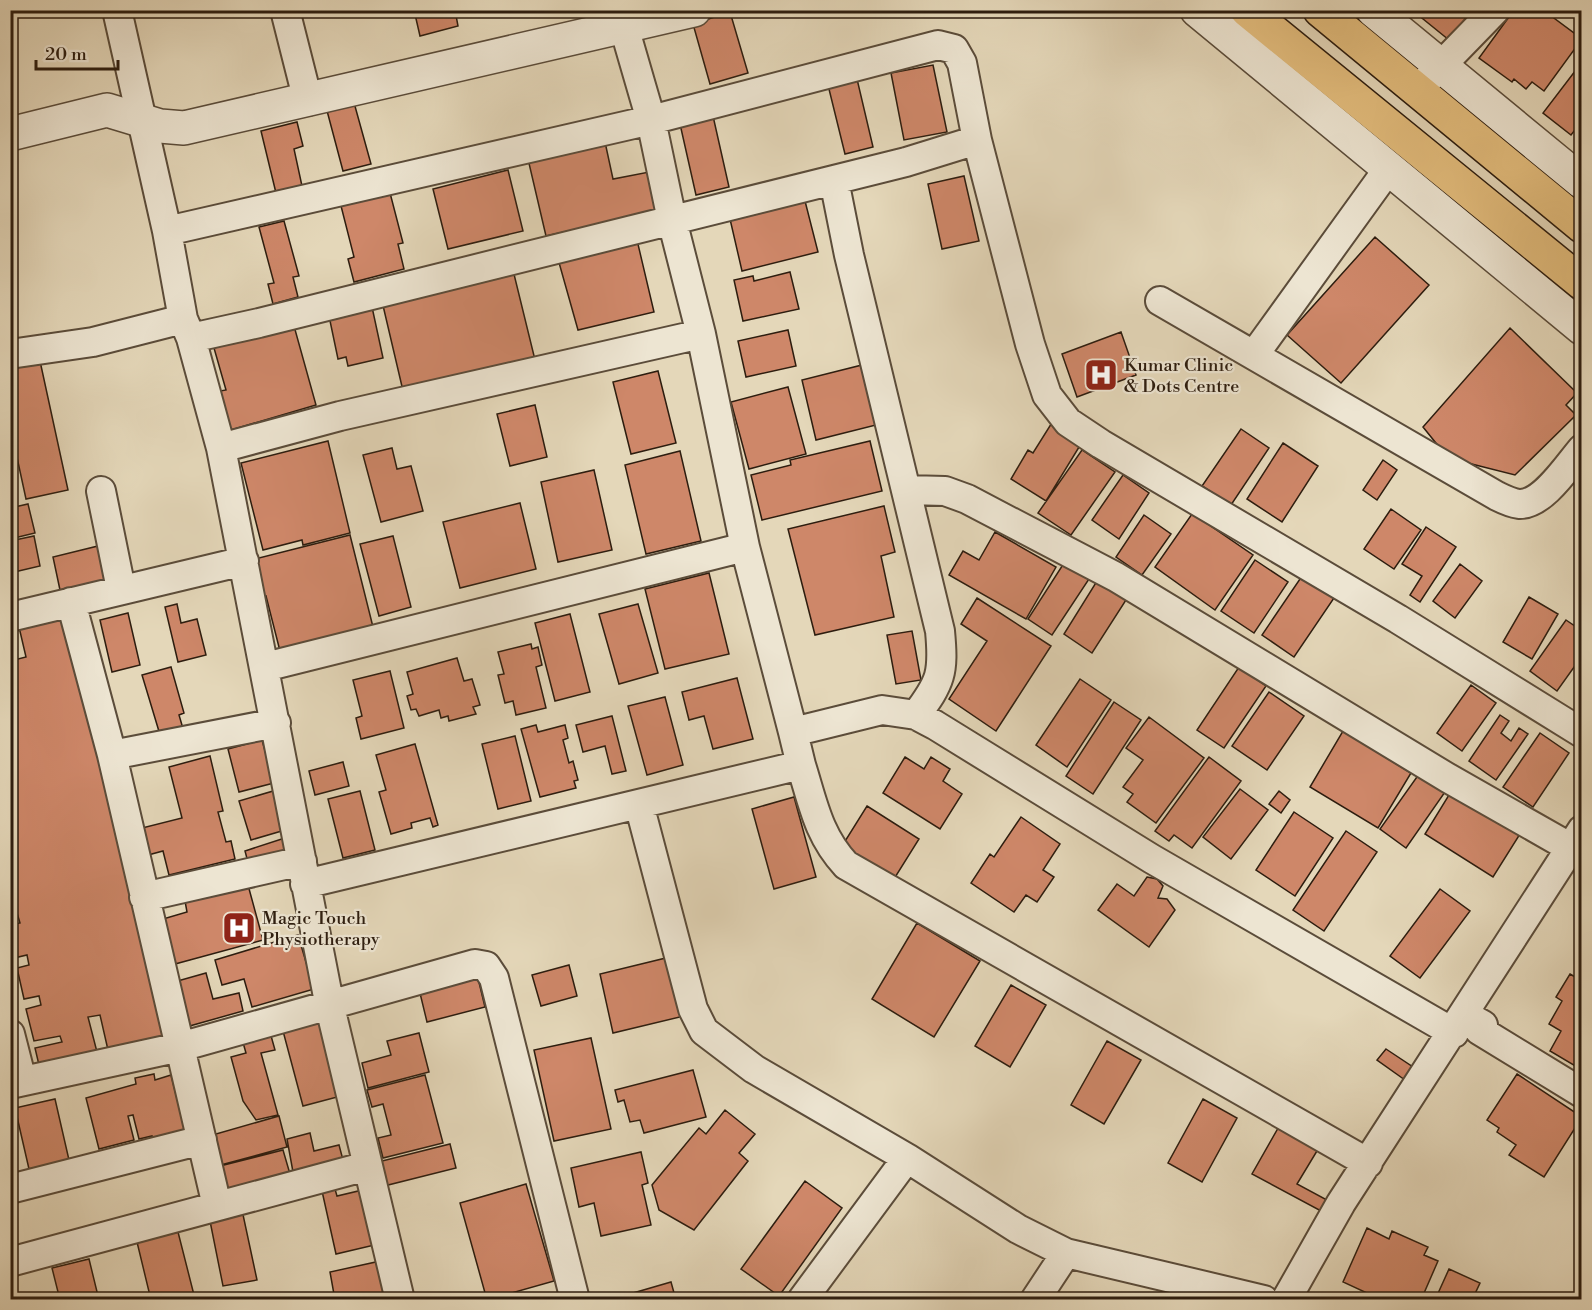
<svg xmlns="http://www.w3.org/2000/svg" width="1592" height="1310" font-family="'Libre Bodoni',serif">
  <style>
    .building { fill: #ce8769; stroke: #2d1d0f; stroke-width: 1.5 }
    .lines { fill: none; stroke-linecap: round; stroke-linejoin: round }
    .minor-casing { stroke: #5b4c3a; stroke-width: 32 }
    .tertiary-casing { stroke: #5b4c3a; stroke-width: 36 }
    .trunk-casing { stroke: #2d1d0f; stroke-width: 36 }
    .minor { stroke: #ede5d2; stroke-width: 28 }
    .tertiary { stroke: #ede5d2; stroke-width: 33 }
    .trunk { stroke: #e2bc7c; stroke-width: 33 }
    .labels { text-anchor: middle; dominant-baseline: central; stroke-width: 4.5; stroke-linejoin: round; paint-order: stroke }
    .poi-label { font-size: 18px; fill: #2d1d0f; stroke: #ede5d2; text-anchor: start }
  </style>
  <rect width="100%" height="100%" fill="#e4d7b9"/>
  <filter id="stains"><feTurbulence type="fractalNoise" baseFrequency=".00333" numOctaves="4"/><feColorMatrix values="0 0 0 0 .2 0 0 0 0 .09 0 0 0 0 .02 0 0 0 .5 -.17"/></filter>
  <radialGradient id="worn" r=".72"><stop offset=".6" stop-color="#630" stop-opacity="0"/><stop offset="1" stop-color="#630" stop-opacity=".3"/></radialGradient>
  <path class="building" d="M 414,10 L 455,10 L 458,26 L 420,36 Z
    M 1412,10 L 1472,10 L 1449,40 Z
    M 1514,10 L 1543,10 L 1582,39 L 1544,91 L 1532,82 L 1526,89 L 1514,79 L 1512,82 L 1479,58 Z
    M 730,12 L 748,73 L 710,84 L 693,24 Z
    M 1582,62 L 1582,121 L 1571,135 L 1543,113 Z
    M 933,65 L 947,132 L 904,140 L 891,73 Z
    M 857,79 L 873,147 L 845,154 L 828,85 Z
    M 353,99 L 371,164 L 343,171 L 326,107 Z
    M 713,116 L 729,187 L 696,195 L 680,124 Z
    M 297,122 L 303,146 L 294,149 L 302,186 L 276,193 L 261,131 Z
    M 605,142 L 613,179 L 649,172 L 658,211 L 546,236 L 528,159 Z
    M 508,170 L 523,231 L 448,249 L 433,189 Z
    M 964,176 L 979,241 L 942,249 L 928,184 Z
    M 389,189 L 403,243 L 398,244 L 404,269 L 354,282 L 348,259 L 354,257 L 340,202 Z
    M 805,201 L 818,252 L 742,271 L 730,219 Z
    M 284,221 L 299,276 L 293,277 L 298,297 L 273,304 L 268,284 L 274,283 L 259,227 Z
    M 1375,237 L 1429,285 L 1341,383 L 1287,335 Z
    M 637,240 L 654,312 L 578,330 L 558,259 Z
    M 512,266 L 536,364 L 404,395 L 381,297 Z
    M 790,272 L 799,309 L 743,321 L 734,280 L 753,276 L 754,281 Z
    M 372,307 L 383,358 L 348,366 L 346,357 L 338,359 L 329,316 Z
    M 294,326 L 316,405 L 231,430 L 220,391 L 226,390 L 214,348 Z
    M 1510,328 L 1577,393 L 1566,405 L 1576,415 L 1515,475 L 1448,458 L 1423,427 Z
    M 788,330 L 796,366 L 746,377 L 738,341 Z
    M 1121,332 L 1136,375 L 1077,397 L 1062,354 Z
    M 40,361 L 68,490 L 26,499 L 10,425 L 10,368 Z
    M 862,365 L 876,425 L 816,440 L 802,380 Z
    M 658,371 L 676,443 L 631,454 L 613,382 Z
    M 788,387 L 806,454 L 749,469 L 731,402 Z
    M 535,405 L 547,457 L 510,466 L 497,414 Z
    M 1053,421 L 1084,439 L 1046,501 L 1011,479 L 1028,450 L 1033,453 Z
    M 1241,429 L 1269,448 L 1231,505 L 1202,486 Z
    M 328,441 L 350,533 L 303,545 L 302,540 L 263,550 L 241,463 Z
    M 870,441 L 882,491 L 762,520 L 751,475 L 791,465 L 790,460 Z
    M 1283,443 L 1318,466 L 1282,522 L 1247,499 Z
    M 392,448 L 397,469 L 411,466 L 423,511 L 381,522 L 363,455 Z
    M 1082,450 L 1115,472 L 1071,535 L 1038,513 Z
    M 680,451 L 701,541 L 646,554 L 625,465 Z
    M 1383,460 L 1397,470 L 1377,500 L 1363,490 Z
    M 594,470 L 612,550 L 558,562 L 541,482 Z
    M 1123,475 L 1149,493 L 1119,539 L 1092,520 Z
    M 520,503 L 536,569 L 460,588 L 443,522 Z
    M 28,504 L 35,533 L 10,539 L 10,508 Z
    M 1199,504 L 1205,522 L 1253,555 L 1215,610 L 1155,567 Z
    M 884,506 L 895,552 L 881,556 L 894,617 L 815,635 L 788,529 Z
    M 1391,509 L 1421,530 L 1394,569 L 1364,549 Z
    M 1144,515 L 1171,534 L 1142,575 L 1116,557 Z
    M 1426,527 L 1456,547 L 1420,602 L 1410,595 L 1422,576 L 1402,564 Z
    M 995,532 L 1056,567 L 1026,619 L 949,575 L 963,551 L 979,560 Z
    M 350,535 L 373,627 L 280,651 L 266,596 L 260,598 L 251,560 Z
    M 34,536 L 40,566 L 10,573 L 10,541 Z
    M 393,536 L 411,607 L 379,616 L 360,544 Z
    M 98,546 L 105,580 L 60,590 L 53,557 Z
    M 1255,560 L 1288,582 L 1254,633 L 1221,611 Z
    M 1064,563 L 1089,579 L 1052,635 L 1028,619 Z
    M 1460,564 L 1482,581 L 1455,618 L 1433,601 Z
    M 709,573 L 729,654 L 665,669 L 645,589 Z
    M 1302,576 L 1334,598 L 1294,657 L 1262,635 Z
    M 1097,581 L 1126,600 L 1092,653 L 1064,634 Z
    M 1529,597 L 1558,614 L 1532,659 L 1503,642 Z
    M 977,598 L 1051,646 L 996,731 L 949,699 L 987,641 L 961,624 Z
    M 177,604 L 181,623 L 197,619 L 206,655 L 178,662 L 165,607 Z
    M 638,604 L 658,673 L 619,684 L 599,614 Z
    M 128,613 L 140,665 L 112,672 L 100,620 Z
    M 570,614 L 590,692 L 555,701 L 535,623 Z
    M 68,616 L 164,1037 L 108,1050 L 100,1015 L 88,1017 L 97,1052 L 39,1065 L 35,1048 L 62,1042 L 60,1036 L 34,1041 L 26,1009 L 41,1005 L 39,996 L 24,999 L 17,968 L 29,965 L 27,955 L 14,958 L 10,941 L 10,925 L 20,923 L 17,913 L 10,915 L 10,661 L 26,657 L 19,627 Z
    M 1566,620 L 1582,631 L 1582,656 L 1557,691 L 1530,671 Z
    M 912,631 L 921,680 L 896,684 L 887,635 Z
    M 531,644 L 532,649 L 538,647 L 542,665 L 536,667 L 546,708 L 516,715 L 513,701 L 505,703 L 498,675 L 504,674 L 498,652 Z
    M 457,658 L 464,681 L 472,679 L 480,705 L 473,707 L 476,714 L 449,721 L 448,716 L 441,718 L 439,710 L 419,716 L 416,709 L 411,710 L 407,696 L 413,694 L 407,672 Z
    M 171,667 L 184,713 L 179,715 L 184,732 L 161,738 L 142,675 Z
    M 1239,667 L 1266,686 L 1224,748 L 1197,730 Z
    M 390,671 L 404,728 L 361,739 L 356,718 L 362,716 L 353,680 Z
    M 737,678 L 753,739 L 713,749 L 704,716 L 689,720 L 682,692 Z
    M 1080,679 L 1111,700 L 1067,767 L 1036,745 Z
    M 1471,685 L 1496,703 L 1462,751 L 1437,733 Z
    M 1269,692 L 1304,716 L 1267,770 L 1232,746 Z
    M 665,697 L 683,765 L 647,775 L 628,706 Z
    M 1114,702 L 1141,720 L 1093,794 L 1066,776 Z
    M 1500,715 L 1509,721 L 1501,733 L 1511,741 L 1519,728 L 1528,734 L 1496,780 L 1469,761 Z
    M 612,716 L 626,771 L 612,774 L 605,746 L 583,752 L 576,725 Z
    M 1149,717 L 1204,758 L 1156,823 L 1127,802 L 1133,794 L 1123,787 L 1143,760 L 1126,748 Z
    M 536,725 L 538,732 L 565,725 L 568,738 L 563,740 L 569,763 L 573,761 L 578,780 L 574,781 L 576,788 L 540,797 L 521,729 Z
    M 1343,731 L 1411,773 L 1378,828 L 1310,787 Z
    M 1540,733 L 1569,753 L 1533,807 L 1503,787 Z
    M 515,736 L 531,801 L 498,809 L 482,744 Z
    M 262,740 L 274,783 L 239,792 L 228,749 Z
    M 415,744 L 438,825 L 433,827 L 430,818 L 411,823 L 412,828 L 391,834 L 379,792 L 386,790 L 376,755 Z
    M 210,756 L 223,811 L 218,812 L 226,842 L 231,841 L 235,859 L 169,875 L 163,851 L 148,855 L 142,828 L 182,818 L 169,767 Z
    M 905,757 L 924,769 L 931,757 L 950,769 L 943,781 L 962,794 L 940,829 L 883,793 Z
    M 1209,757 L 1241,781 L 1192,848 L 1174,835 L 1169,841 L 1155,831 Z
    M 343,762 L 349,786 L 315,795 L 309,771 Z
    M 1419,774 L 1445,792 L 1406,848 L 1380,829 Z
    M 280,789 L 292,828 L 251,840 L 239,801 Z
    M 1240,789 L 1268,810 L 1231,859 L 1203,837 Z
    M 1452,790 L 1520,834 L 1493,877 L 1425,834 Z
    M 360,791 L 375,850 L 343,858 L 328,799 Z
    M 1279,791 L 1290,800 L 1281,813 L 1269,804 Z
    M 794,797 L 816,877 L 774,889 L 752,809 Z
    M 867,806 L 919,839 L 894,879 L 842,846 Z
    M 1294,812 L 1333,838 L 1295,896 L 1256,870 Z
    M 1021,817 L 1060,844 L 1043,870 L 1054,877 L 1037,902 L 1026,895 L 1014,912 L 971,883 L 990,854 L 994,857 Z
    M 1346,831 L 1377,852 L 1324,931 L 1293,910 Z
    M 291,836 L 296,851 L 249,866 L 245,851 Z
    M 1147,877 L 1157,879 L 1163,886 L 1158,898 L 1167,899 L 1175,910 L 1149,947 L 1098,910 L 1117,884 L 1134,896 Z
    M 248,885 L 263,940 L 175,964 L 163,919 L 187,912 L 185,901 Z
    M 1440,889 L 1470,911 L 1420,978 L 1390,956 Z
    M 917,923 L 980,961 L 934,1037 L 872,999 Z
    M 298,935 L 314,989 L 252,1007 L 244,979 L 222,985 L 215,960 Z
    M 670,957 L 684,1016 L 613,1033 L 600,974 Z
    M 569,965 L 577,996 L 541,1006 L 532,975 Z
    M 206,973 L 213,999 L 239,993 L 243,1011 L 186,1027 L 174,982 Z
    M 477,974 L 485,1007 L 427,1022 L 419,989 Z
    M 1570,974 L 1582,981 L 1582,1070 L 1550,1051 L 1561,1031 L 1549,1024 L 1562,1001 L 1556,997 Z
    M 1011,985 L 1046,1005 L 1010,1067 L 975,1046 Z
    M 322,1021 L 341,1096 L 303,1106 L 283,1031 Z
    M 268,1025 L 275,1050 L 261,1053 L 278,1115 L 256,1120 L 243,1101 L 231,1057 L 246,1053 L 240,1032 Z
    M 419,1033 L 429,1072 L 368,1088 L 362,1063 L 391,1055 L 387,1041 Z
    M 591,1038 L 611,1129 L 554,1141 L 534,1050 Z
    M 1107,1041 L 1141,1060 L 1104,1124 L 1071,1105 Z
    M 1386,1049 L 1413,1067 L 1405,1080 L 1377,1060 Z
    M 693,1070 L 706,1117 L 644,1133 L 640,1120 L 630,1122 L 624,1100 L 618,1102 L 615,1090 Z
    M 154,1074 L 155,1080 L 171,1075 L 186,1134 L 154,1142 L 152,1136 L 139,1139 L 133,1115 L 128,1116 L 134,1140 L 99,1149 L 86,1098 L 136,1084 L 135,1078 Z
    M 1517,1074 L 1582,1117 L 1544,1177 L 1509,1155 L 1516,1145 L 1497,1132 L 1499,1128 L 1487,1120 Z
    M 425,1075 L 443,1143 L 383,1158 L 378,1138 L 391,1135 L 383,1104 L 372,1107 L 367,1090 Z
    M 55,1099 L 69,1160 L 29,1169 L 15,1108 Z
    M 1203,1099 L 1237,1118 L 1202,1182 L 1168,1163 Z
    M 725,1110 L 755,1134 L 739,1153 L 748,1161 L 694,1230 L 659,1210 L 652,1185 L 699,1128 L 706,1134 Z
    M 279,1116 L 287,1147 L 217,1166 L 209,1136 Z
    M 1281,1123 L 1320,1146 L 1297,1184 L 1327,1200 L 1321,1211 L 1252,1174 Z
    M 310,1133 L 314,1151 L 339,1145 L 343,1160 L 293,1172 L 287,1139 Z
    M 450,1144 L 456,1168 L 384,1186 L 378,1162 Z
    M 283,1150 L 290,1174 L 226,1191 L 220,1166 Z
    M 641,1152 L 648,1183 L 642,1185 L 651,1225 L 601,1236 L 594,1203 L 579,1207 L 571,1168 Z
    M 805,1181 L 842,1208 L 779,1296 L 741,1269 Z
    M 526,1184 L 554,1281 L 487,1300 L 460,1203 Z
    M 371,1188 L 383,1243 L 336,1254 L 322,1191 L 335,1189 L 337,1196 Z
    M 242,1210 L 257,1280 L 223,1286 L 209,1216 Z
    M 1367,1228 L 1389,1239 L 1392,1231 L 1428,1247 L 1424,1255 L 1438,1261 L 1421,1300 L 1382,1300 L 1343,1282 Z
    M 178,1232 L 194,1295 L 175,1300 L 151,1300 L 137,1242 Z
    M 89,1259 L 99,1300 L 60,1300 L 52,1268 Z
    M 385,1260 L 393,1300 L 335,1300 L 330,1272 Z
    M 1449,1269 L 1480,1283 L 1472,1300 L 1435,1300 Z
    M 671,1282 L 676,1300 L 609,1300 Z"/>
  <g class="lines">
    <defs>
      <path id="minor" d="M 117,10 L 167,231 L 183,319 L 191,338 L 221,448 L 330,1007 L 400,1300
        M 285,10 L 308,101
        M 624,27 L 651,120 L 672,220 L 701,334 L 745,547 L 793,732
        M 1427,80 L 1495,10
        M 834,180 L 849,255 L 940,631 C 944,673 941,682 916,715
        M 167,231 L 651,120 L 938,45 L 954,49 L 962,63 L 977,140 L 1030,344 L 1047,395 L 1068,422 L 1101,444 L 1398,619 L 1582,733
        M 1160,301 L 1497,496 C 1503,499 1512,503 1519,504 C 1543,505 1568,465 1582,449
        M 191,338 L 259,323 L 906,162 L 977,140
        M 10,354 L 93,342 L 183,319
        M 1254,355 L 1389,168
        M 221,448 L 340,416 L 701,334
        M 907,490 L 945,491 L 967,499 L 1116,577 L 1448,778 L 1571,848
        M 101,491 L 121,589
        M 71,602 L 112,755 L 217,1206
        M 10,617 L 244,561
        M 265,667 L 745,547
        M 112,755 L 276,723
        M 801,765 C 813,803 818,835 846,865 L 1368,1163
        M 639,804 L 693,1009 L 704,1031 L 754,1069 L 907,1158 L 1018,1229 L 1066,1253 L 1264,1300
        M 305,884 L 801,765 L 793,732 L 882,710 L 916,715 L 935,725 L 1152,859 L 1454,1033
        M 144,897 L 302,861
        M 1465,1015 L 1483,1025 L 1479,1030 L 1582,1093
        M 10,1034 L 22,1081
        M 10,1084 L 180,1047 L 475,964 L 486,966 L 494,978 L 575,1300
        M 10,1189 L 202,1140
        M 10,1262 L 367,1166
        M 802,1300 L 907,1158
        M 1035,1300 L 1066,1253
        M 1286,1300 L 1341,1203 L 1582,830"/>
      <path id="tertiary" d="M 1197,10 L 1582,328
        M 1373,10 L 1582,182
        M 10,134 L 107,110 L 160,126 L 184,128 L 694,10"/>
      <path id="trunk" d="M 1247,10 L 1582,283
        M 1320,10 L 1582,226"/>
    </defs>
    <use href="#minor" class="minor-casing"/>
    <use href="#tertiary" class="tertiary-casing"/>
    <use href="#trunk" class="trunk-casing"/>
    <use href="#minor" class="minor"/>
    <use href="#tertiary" class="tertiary"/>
    <use href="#trunk" class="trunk"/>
  </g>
  <defs>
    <symbol id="hospital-square" viewBox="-11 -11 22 22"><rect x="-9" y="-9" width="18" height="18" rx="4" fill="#8f2418" stroke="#ede5d2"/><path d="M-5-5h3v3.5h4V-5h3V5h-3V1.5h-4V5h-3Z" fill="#fff"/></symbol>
  </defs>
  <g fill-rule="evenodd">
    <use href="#hospital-square" x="1082" y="356" width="38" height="38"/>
    <use href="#hospital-square" x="220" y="909" width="38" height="38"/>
  </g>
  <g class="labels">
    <g class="poi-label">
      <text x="1124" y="365">Kumar Clinic<tspan x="1124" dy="21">&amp; Dots Centre</tspan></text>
      <text x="262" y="918">Magic Touch<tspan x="262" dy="21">Physiotherapy</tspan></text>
    </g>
  </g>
  <rect width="1592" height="1310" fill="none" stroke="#e4d7b9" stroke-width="36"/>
  <rect x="12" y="12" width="1568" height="1286" fill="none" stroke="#2d1d0f" stroke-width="3"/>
  <rect x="18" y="18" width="1556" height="1274" fill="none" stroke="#2d1d0f" stroke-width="1.5"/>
  <path d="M36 60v9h82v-9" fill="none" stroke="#2d1d0f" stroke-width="3"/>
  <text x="45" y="60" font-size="18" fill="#2d1d0f" stroke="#ede5d2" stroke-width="4.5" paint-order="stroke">20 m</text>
  <rect width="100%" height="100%" filter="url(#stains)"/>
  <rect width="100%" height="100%" fill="url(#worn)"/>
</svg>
